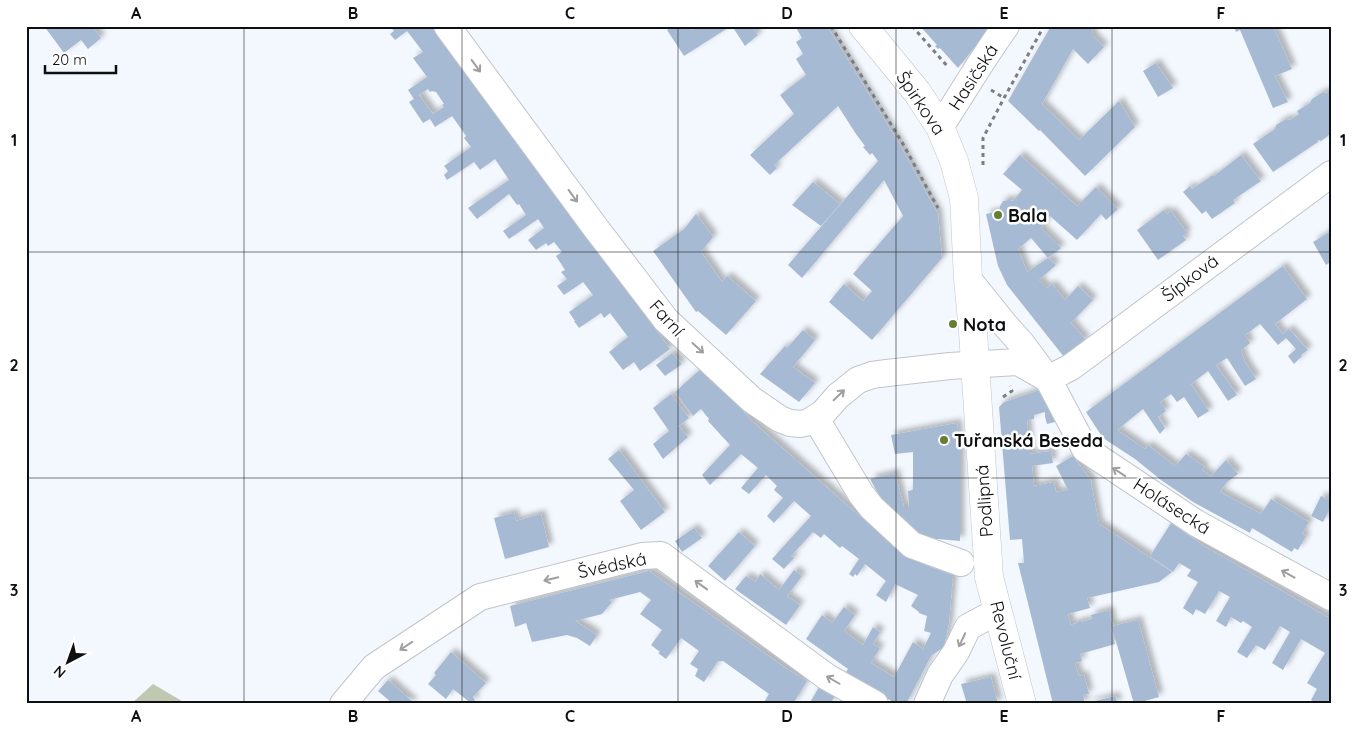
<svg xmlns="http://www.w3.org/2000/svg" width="1357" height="730" font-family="Quicksand,sans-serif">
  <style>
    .green { fill: #bfc9b1 }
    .building { fill: #a7bad3; fill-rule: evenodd; filter: url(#shadow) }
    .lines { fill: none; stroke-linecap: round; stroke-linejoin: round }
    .minor-casing { stroke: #c0c5ca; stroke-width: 28 }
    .secondary-casing { stroke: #c0c5ca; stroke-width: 29 }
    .path { stroke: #7a7d81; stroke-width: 3; stroke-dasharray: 4 4; stroke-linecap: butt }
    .minor { stroke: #fff; stroke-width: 26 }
    .secondary { stroke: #fff; stroke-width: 28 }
    .oneway { stroke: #9f9fa0 }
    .grid { fill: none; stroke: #0e0f11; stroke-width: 1; stroke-opacity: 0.55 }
    .poi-dot { fill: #647f32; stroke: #fff; stroke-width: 2 }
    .labels { text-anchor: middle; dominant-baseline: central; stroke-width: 5; stroke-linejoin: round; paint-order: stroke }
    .street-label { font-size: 18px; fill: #0e0f11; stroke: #fff }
    .poi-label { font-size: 18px; font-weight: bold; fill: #0e0f11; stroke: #fff; text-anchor: start }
    .neatline { fill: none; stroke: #0e0f11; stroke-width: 2 }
    .grid-label { font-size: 16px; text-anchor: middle; font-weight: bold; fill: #0e0f11 }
  </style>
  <defs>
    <filter id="shadow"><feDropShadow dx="4.5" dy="-4.5" stdDeviation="2.5" flood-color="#0004"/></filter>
  </defs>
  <rect width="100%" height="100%" fill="#f3f8fe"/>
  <path class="green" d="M 153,684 L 187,704 L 131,704 Z"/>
  <path class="building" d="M 44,26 L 92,26 L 101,38 L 88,49 L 81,40 L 64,53 Z
    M 390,26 L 436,26 L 670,349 L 640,371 L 634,362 L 623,370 L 609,352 L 628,337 L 610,313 L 604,318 L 601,313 L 579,328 L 574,321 L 575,321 L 569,312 L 593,295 L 583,282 L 564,295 L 557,286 L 567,279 L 561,272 L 565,270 L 556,256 L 562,252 L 554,242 L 548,246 L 546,243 L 536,250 L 528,240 L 544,228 L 538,219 L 509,239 L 503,231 L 526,215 L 519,204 L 517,205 L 509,194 L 477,219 L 468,208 L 509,180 L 495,159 L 480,170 L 474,162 L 447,180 L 444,175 L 448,171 L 444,166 L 471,147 L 464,138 L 466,136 L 452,116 L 435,127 L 430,119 L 423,123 L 409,102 L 414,99 L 408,90 L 427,77 L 413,58 L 423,52 L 407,31 L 395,40 L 390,34 L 394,31 ZM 428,89 L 430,92 L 432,91 L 436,92 L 444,104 L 442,105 L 444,107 L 433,114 L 419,95 Z
    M 674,26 L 689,26 L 692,30 L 698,26 L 731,26 L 684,56 L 667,30 Z
    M 732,26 L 752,26 L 758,35 L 745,46 Z
    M 795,26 L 827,26 L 900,145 L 938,214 L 942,258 L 872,340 L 829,302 L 844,284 L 863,301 L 872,291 L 853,274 L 903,216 L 884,180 L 802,278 L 788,265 L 878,161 L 872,153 L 870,155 L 863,147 L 865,146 L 856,134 L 838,106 L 774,165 L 777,168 L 770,175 L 750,155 L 794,114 L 780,95 L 806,75 L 796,59 L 803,54 L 796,42 L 802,38 Z
    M 920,26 L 963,26 L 965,29 L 968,26 L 992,26 L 958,68 L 940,48 L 938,49 L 935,46 L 937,45 Z
    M 1051,26 L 1092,26 L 1093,36 L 1104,47 L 1088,64 L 1073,49 L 1042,104 L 1079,140 L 1119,101 L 1135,127 L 1085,176 L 1040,130 L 1044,125 L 1039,131 L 1008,101 Z
    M 1234,26 L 1273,26 L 1292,69 L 1275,76 L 1288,102 L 1273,108 L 1240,30 L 1236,32 Z
    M 1156,63 L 1173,88 L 1158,97 L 1143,71 Z
    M 1331,91 L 1331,132 L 1328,136 L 1321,141 L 1318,140 L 1318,142 L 1273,172 L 1253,144 L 1275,129 L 1276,125 L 1286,119 L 1290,120 L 1299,114 L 1297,111 L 1310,103 L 1312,99 L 1323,92 L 1327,93 Z
    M 1020,155 L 1077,206 L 1096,187 L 1118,209 L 1106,220 L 1101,214 L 1077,240 L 1050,216 L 1041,228 L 1061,248 L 1048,258 L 1056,265 L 1039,280 L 1047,288 L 1052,284 L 1065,300 L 1078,286 L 1093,300 L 1071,323 L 1086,340 L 1064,357 L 1007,285 L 998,266 L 986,214 L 1000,211 L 1000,206 L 1003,201 L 1009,200 L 1013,201 L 1022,190 L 1003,174 ZM 1031,238 L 1048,258 L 1027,272 L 1018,249 Z
    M 1241,155 L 1261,181 L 1233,200 L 1235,203 L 1212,219 L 1206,211 L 1202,214 L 1183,192 L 1190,186 L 1192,189 L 1213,175 L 1214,176 Z
    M 813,182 L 840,204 L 821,226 L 792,205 Z
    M 1164,210 L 1167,214 L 1171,211 L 1187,233 L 1183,236 L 1186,240 L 1158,260 L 1137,230 Z
    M 696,214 L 713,237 L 701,252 L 722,282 L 727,276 L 756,301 L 726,335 L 698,311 L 696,312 L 653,251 L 684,229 Z
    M 1331,231 L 1331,262 L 1326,265 L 1313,242 Z
    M 1283,266 L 1307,299 L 1275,324 L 1283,334 L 1289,329 L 1308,350 L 1301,355 L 1302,356 L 1294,364 L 1288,356 L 1296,349 L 1286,338 L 1278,345 L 1260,324 L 1245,335 L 1250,343 L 1241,351 L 1245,362 L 1256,379 L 1245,386 L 1227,358 L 1216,365 L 1237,395 L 1228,401 L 1208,371 L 1191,384 L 1209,411 L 1198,418 L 1184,397 L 1177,402 L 1171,394 L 1160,402 L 1166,411 L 1158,417 L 1165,428 L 1160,434 L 1143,409 L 1117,430 L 1145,449 L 1148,445 L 1175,466 L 1186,454 L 1205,467 L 1202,470 L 1211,476 L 1226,460 L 1238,474 L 1227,482 L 1220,492 L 1261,514 L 1271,499 L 1309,522 L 1302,534 L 1306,536 L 1298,550 L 1294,548 L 1292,552 L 1252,528 L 1250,533 L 1193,502 L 1161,480 L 1135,459 L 1103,438 L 1086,412 Z
    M 803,330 L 815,340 L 793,367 L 815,383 L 799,402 L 760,374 L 785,346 L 787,348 Z
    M 672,353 L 682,364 L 665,376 L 656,365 Z
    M 703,367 L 753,422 L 848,506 L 909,557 L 930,567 L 953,575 L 949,623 L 944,647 L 931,656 L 906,704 L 896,704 L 846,672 L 848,669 L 806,639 L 822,615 L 832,623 L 844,607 L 855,615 L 844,631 L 863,645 L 873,627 L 880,632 L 873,644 L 880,648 L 871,663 L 894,677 L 913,642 L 923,649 L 931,633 L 924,631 L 927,616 L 919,613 L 919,612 L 911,606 L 918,595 L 895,584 L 886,602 L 876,595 L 886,581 L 865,564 L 857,576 L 855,574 L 853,577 L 849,574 L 859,559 L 842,546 L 840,548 L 824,534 L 821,538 L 813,532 L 791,556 L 794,558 L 784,569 L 772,559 L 811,516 L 794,501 L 774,523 L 767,516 L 783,498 L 774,490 L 777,486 L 766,475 L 749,494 L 741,488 L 758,468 L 741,454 L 710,485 L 702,475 L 730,445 L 708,421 L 709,419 L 701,409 L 693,416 L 675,392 Z
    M 1040,390 L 1055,422 L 1047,424 L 1045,417 L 1045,412 L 1034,415 L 1034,419 L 1027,420 L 1030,454 L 1051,451 L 1053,463 L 1032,466 L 1034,486 L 1054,482 L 1056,492 L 1068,490 L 1056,466 L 1073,456 L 1092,482 L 1091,482 L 1099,524 L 1172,572 L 1159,582 L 1087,598 L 1090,608 L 1068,614 L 1071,625 L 1079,622 L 1079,621 L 1081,621 L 1081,622 L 1092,619 L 1091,615 L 1109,610 L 1113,626 L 1138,620 L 1159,697 L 1134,704 L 1115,638 L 1110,627 L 1115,644 L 1080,654 L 1082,661 L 1075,663 L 1079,676 L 1084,675 L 1089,694 L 1083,695 L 1085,704 L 1053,704 L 1018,563 L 1024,563 L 1022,539 L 1010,540 L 999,407 L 1004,402 Z
    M 671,394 L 689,418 L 679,426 L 688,437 L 663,459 L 653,444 L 669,431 L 653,408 Z
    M 957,423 L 960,449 L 960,541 L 915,537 L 888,512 L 870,479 L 895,473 L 904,507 L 909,507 L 908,491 L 913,490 L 913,452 L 895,454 L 891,435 Z
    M 619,450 L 665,512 L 641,530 L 620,501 L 634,490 L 608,459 Z
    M 1321,496 L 1331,501 L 1331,507 L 1323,522 L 1311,516 Z
    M 514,513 L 516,521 L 541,514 L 549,547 L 505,559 L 494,518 Z
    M 1171,523 L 1204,546 L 1331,619 L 1331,704 L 1317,704 L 1311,700 L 1317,689 L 1307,683 L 1325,653 L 1301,639 L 1283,670 L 1272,663 L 1290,632 L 1280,626 L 1265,650 L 1256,645 L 1247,658 L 1237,652 L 1252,627 L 1243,621 L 1241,623 L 1231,617 L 1226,627 L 1216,621 L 1230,597 L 1219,591 L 1205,614 L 1196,609 L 1193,615 L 1183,608 L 1198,582 L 1187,576 L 1191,570 L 1179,563 L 1173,572 L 1150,556 Z
    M 694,528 L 702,538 L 682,552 L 675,541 Z
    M 739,532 L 755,546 L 725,581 L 708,566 Z
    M 794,570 L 802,576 L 787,596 L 800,605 L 786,625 L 735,589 L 746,576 L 756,582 L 760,574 L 779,590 Z
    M 649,571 L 787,669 L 807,681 L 793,704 L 782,704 L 777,701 L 775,704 L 763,704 L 769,694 L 723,661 L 718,661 L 704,682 L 695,676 L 698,669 L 690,664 L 699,651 L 681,638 L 666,659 L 658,653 L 660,652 L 651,645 L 662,630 L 640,614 L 651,600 L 640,592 L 609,600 L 612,602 L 602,614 L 575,621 L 597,635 L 590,646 L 577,638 L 567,635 L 532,642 L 526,623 L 515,627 L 510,606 Z
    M 451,652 L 486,683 L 473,697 L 475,700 L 472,704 L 453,689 L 446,699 L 428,684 L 436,675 L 434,673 Z
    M 991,677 L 998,704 L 967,704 L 961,684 Z
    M 388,680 L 413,702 L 412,704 L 393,704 L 378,691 Z
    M 819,687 L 835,696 L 830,704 L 809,704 Z
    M 1115,696 L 1118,704 L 1088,704 L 1087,703 Z"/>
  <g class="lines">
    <defs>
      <path id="minor" d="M 447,26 L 595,227 L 666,320 L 752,400 L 780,419 L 790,423 L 801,424 L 809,422 L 823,413 L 838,396 L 858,380 L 872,375 L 887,373 L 950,366 L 1018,362 L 1048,379
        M 940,127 C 962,94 982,59 1006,26
        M 968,279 L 1005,325 L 1022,344 L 1048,379 L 1085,449 L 1196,523 L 1331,597
        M 1048,379 L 1071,367 L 1331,174
        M 816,419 L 861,494 L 872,508 L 912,545 L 961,563
        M 343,704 L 374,667 L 480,597 L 642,556 L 661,555 L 827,677 L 875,704
        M 927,704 L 940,675 L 956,652 L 968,627 L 998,611"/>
      <path id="secondary" d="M 863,26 L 917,92 L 940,127 L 954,161 L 964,198 L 968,279 L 973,332 L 989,577 L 1022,704"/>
    </defs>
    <use href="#minor" class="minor-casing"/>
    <use href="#secondary" class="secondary-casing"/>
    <path class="path" d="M 831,26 L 903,144 L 938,208
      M 912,26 L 948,67
      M 991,90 L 1004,98
      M 983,165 L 983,138 L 1004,98 L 1044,26
      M 1003,397 L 1012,391 L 1010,386"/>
    <use href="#minor" class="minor"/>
    <use href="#secondary" class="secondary"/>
  </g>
  <defs><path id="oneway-shaft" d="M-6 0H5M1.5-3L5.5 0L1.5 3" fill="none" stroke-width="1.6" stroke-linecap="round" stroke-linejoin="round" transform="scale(1.25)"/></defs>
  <g class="oneway">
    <use href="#oneway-shaft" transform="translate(476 66) rotate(54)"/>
    <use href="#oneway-shaft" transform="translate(573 196) rotate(54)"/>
    <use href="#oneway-shaft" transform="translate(698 348) rotate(42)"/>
    <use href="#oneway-shaft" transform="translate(839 395) rotate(-44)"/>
    <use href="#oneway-shaft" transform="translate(1119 472) rotate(-146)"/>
    <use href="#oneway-shaft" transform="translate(1288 574) rotate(-151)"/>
    <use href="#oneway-shaft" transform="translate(551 579) rotate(166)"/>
    <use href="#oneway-shaft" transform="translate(701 585) rotate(-144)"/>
    <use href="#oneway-shaft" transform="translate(962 640) rotate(115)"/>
    <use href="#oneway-shaft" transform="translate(406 646) rotate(146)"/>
    <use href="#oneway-shaft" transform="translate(833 680) rotate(-150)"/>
  </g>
  <path class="grid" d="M 244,26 L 244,704M 462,26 L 462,704M 678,26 L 678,704M 896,26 L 896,704M 1112,26 L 1112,704M 26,252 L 1331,252M 26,478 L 1331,478"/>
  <g class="poi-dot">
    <circle cx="998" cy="215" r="5"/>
    <circle cx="953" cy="324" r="5"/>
    <circle cx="944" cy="440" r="5"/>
  </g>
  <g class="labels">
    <g class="street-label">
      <text transform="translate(973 77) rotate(-57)">Hasičská</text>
      <text transform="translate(921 103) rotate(56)">Špirkova</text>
      <text transform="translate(1190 278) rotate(-37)">Šípková</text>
      <text transform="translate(667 318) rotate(48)">Farní</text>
      <text transform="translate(984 501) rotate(-94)">Podlipná</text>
      <text transform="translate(1172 506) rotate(33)">Holásecká</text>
      <text transform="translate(612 565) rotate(-12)">Švédská</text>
      <text transform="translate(1006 640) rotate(76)">Revoluční</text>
    </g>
    <g class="poi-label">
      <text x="1008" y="215">Bala</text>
      <text x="963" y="324">Nota</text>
      <text x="954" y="440">Tuřanská Beseda</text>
    </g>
  </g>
  <rect width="1357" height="730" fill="none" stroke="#ffffff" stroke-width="55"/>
  <g transform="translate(68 662) rotate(221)" stroke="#ffffff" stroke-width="4" paint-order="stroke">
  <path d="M0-4L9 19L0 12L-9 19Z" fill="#0e0f11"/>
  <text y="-8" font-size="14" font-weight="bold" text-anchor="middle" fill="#0e0f11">N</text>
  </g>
  <path d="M45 65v8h71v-8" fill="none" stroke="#0e0f11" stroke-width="2.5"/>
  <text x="52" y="65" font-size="15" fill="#0e0f11" stroke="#ffffff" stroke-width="4" paint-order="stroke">20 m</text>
  <rect x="28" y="28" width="1302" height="674" class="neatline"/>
  <g class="grid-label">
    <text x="136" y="19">A</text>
    <text x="353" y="19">B</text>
    <text x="570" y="19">C</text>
    <text x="787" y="19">D</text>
    <text x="1004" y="19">E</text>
    <text x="1221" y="19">F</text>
    <text x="14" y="146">1</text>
    <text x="1343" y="146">1</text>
    <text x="14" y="371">2</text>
    <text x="1343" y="371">2</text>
    <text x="14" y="596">3</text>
    <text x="1343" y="596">3</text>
    <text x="136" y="722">A</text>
    <text x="353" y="722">B</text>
    <text x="570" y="722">C</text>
    <text x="787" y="722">D</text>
    <text x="1004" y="722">E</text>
    <text x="1221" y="722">F</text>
  </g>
</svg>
